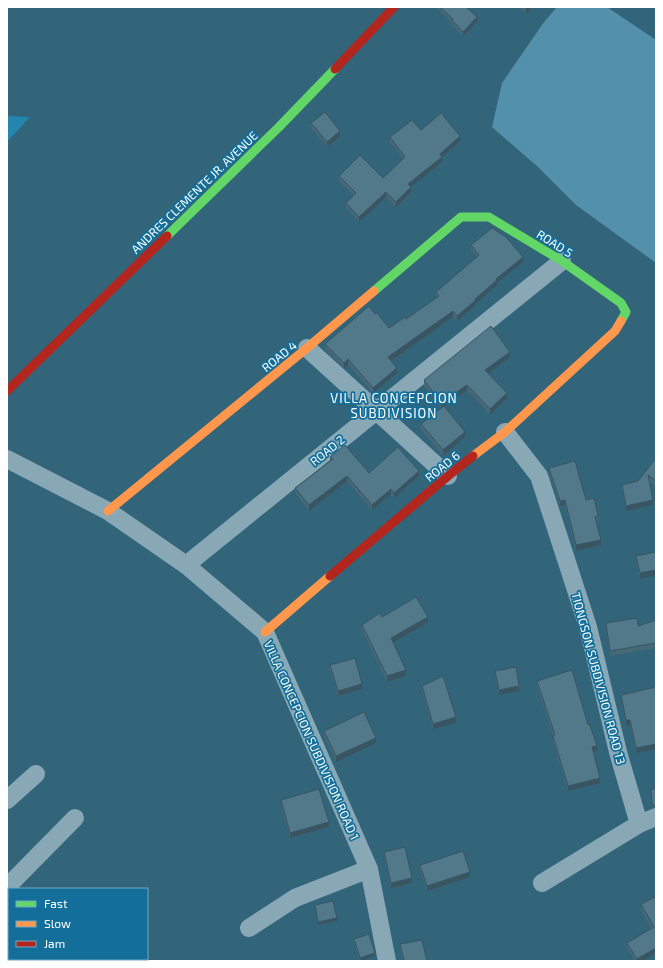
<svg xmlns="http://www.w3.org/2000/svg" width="663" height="968" font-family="'Exo 2',sans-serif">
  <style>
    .green { fill: #2485ae }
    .water { fill: #5390ab }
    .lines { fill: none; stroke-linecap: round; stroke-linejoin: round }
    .street { stroke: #88a8b6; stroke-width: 18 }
    .fast { stroke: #63d668; stroke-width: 9 }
    .slow { stroke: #ff974d; stroke-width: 9 }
    .jam { stroke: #b3261e; stroke-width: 9 }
    .wall { fill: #466877 }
    .shaded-wall { fill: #395561 }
    .building { fill: #51798a; stroke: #395561 }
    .labels { text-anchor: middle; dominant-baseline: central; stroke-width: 3.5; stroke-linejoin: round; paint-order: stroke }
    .street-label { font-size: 12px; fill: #fff; stroke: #136f99 }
    .neighbourhood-label { font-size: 13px; letter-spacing: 1px; fill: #fff; stroke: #136f99 }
  </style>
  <rect width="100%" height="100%" fill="#32647a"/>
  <path class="green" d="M 7,116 L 30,117 L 7,142 Z"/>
  <path class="water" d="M 557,7 L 607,7 L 656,40 L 656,263 L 576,205 L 538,167 L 492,127 L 502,83 L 544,22 Z"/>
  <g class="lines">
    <path class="street" d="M 307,348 L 448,476
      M 505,432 L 539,476 L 588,627 L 618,752 L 639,824 L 656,817
      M 7,459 L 108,511 L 186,565 L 265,632 L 369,869
      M 186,565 L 562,261
      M 7,800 L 36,774
      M 542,883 L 639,824
      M 7,887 L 75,818
      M 249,928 L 295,898 L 369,869 L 387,961
      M 7,931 L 9,933
      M 37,959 L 39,961"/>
    <path class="fast" d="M 167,236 L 279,127 L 335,69
      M 374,291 L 461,217 L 489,217 L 562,261 L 621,303 L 626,312 L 621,321"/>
    <path class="slow" d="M 473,456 L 505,432 L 615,331 L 621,321
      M 108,511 L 307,348 L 374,291
      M 265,632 L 330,576"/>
    <path class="jam" d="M 335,69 L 394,7
      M 7,391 L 167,236
      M 330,576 L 448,476 L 473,456"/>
  </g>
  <path class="wall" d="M 435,7 L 466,7 L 477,22 L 463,36 L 452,25 L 452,23 Z
    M 518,7 L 532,7 L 526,14 Z
    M 311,123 L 340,136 L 327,147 L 311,128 Z
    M 421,130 L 460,141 L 442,157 L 442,162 L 411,187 L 411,192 L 396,207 L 386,197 L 359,222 L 346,208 L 346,203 L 354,196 L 339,181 L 339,176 L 383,178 L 403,159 L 390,142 L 390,137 Z
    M 471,245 L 523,262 L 497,283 L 497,285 L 476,303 L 476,305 L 457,321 L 453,317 L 391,361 L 397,373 L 373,393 L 348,365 L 344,368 L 325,350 L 325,344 L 375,314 L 389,328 L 406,319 L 436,298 L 436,292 L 477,257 L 471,250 Z
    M 510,357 L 488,373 L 507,398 L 490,415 L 467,390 L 444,407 L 465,437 L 443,456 L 421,430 L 421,424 L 441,408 L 424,386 L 424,380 Z
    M 330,457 L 369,473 L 419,476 L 394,498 L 391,494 L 372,510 L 347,481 L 309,511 L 295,493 L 295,488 L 330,461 Z
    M 656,458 L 656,486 L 649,481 L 653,505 L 626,511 L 622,490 L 622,485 L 638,481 Z
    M 549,468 L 586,500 L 598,516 L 598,522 L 596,522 L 601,545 L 576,551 L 565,505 L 560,506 L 549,474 Z
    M 656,552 L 640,579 L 636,561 L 636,556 Z
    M 382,617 L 428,622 L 393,642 L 406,676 L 387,682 L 362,630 L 362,625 Z
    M 656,620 L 656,648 L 610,656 L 606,628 L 606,623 L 638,626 Z
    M 330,665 L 362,689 L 338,696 L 330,670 Z
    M 495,671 L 519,691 L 499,695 L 495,676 Z
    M 537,681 L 588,725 L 597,751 L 593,752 L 600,783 L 568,791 L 553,741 L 553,736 L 537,686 Z
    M 422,686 L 456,723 L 433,729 L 422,691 Z
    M 656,687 L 656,749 L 636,753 L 630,725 L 626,726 L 621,700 L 621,695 Z
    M 324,731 L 376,743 L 336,762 L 324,736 Z
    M 651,789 L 656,789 L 656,807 L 652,807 Z
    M 281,800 L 329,827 L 290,838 L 281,805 Z
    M 384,852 L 412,883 L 391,888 L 384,857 Z
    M 420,865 L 470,877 L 427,891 L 420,870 Z
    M 655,897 L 656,953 L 643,961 L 635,961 L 627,948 L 627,943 L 651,928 L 641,910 L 641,904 Z
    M 354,939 L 375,956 L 360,961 L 354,942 Z
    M 400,944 L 427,961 L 403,961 L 400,950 Z"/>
  <path class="shaded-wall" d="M 526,7 L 532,7 L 526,14 Z
    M 477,17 L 477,22 L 463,36 L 463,32 Z
    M 340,131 L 340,136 L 327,147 L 327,142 Z
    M 460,136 L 460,141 L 440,159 L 440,154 Z
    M 442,157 L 442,162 L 411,187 L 411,192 L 396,207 L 396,202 L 408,184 Z
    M 386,192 L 386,197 L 359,222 L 359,217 Z
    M 523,257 L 523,262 L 497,283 L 497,285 L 476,303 L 476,305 L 457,321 L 457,316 L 496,279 Z
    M 453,311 L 453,317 L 388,363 L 388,357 Z
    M 510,352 L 510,357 L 485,376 L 485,370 Z
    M 348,359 L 348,365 L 344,368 L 344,363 Z
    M 397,368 L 397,373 L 373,393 L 373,388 Z
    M 467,385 L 467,390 L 441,409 L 441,403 Z
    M 507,393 L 507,398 L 490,415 L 490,409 Z
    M 465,432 L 465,437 L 443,456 L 443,450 Z
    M 419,471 L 419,476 L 394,498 L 394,493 Z
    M 347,476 L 347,481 L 309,511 L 309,505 Z
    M 391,489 L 391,494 L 372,510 L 372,505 Z
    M 565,500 L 565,505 L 560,506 L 560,501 Z
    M 653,500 L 653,505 L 626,511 L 626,506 Z
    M 601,540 L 601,545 L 576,551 L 576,545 Z
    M 656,570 L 656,575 L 640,579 L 640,573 Z
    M 428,617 L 428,622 L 391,644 L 391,638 Z
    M 406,670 L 406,676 L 387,682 L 387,676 Z
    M 362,684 L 362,689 L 338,696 L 338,691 Z
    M 519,686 L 519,691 L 499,695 L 499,690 Z
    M 456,717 L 456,723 L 433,729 L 433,724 Z
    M 626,720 L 630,720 L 630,725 L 626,726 Z
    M 376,738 L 376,743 L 336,762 L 336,756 Z
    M 656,744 L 656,749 L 636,753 L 636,748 Z
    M 597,746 L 597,751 L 592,753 L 592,747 Z
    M 600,778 L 600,783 L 568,791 L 568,786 Z
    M 329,822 L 329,827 L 290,838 L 290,833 Z
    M 470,872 L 470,877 L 427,891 L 427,886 Z
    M 412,878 L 412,883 L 391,888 L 391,883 Z
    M 337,918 L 337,921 L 318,925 L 318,922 Z
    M 656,948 L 656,953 L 643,961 L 637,961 L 637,959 Z
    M 375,953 L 375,956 L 360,961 L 360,958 Z"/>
  <path class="building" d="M 440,7 L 466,7 L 477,17 L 463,32 L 452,20 L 453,19 Z
    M 325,112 L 340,131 L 327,142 L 311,123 Z
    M 441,113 L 460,136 L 440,154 L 442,157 L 408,184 L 411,187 L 396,202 L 386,192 L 359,217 L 346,203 L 356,193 L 339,176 L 360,155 L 383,178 L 405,157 L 390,137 L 412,120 L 421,130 Z
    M 492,228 L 506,237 L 523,257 L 496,279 L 497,280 L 475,299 L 476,300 L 457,316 L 453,311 L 388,357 L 397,368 L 373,388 L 348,359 L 344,363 L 325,344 L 369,306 L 375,314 L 377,313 L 389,328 L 405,317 L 406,319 L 439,296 L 436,292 L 479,255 L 471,245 Z
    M 491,326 L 510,352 L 485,370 L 507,393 L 490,409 L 467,385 L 441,403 L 424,380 Z
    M 444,406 L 465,432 L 443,450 L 421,424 Z
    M 345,445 L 369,473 L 398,447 L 419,471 L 394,493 L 391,489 L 372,505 L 347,476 L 309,505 L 295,488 L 333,459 L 330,457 Z
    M 656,458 L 656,481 L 648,475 L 653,500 L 626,506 L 622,485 L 638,481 Z
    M 575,461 L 586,500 L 594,498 L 598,516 L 595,517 L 601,540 L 576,545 L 565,500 L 560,501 L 549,468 Z
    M 656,552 L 656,570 L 640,573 L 636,556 Z
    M 416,597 L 428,617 L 391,638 L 406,670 L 387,676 L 362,625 L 380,613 L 382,617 Z
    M 637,618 L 638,626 L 656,620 L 656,643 L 610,651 L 606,623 Z
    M 355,658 L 362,684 L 338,691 L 330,665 Z
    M 516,667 L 519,686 L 499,690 L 495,671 Z
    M 572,670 L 588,725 L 590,725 L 597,746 L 592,747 L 600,778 L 568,786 L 553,736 L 555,735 L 537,681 Z
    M 443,676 L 456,717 L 433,724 L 422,686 Z
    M 656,687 L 656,744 L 636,748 L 630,720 L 626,720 L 621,695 Z
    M 364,712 L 376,738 L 336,756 L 324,731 Z
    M 319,789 L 329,822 L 290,833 L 281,800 Z
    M 651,789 L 656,789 L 656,804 L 652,805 Z
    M 405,847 L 412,878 L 391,883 L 384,852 Z
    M 463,851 L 470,872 L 427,886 L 420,865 Z
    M 655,897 L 656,899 L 656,948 L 637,959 L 627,943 L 654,927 L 641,904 Z
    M 333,901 L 337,918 L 318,922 L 315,905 Z
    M 369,934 L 375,953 L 360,958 L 354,939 Z
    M 422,940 L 427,961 L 404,961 L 400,944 Z"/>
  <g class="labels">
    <g class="street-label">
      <text transform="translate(194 192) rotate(-44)">ANDRES CLEMENTE JR. AVENUE</text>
      <text transform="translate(555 243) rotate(32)">ROAD 5</text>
      <text transform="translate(279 356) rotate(-39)">ROAD 4</text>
      <text transform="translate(327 450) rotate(-39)">ROAD 2</text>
      <text transform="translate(442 466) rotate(-39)">ROAD 6</text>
      <text transform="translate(599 678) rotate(75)">TIONGSON SUBDIVISION ROAD 13</text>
      <text transform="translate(312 740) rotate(66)">VILLA CONCEPCION SUBDIVISION ROAD 1</text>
    </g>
    <g class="neighbourhood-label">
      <text x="394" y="398">VILLA CONCEPCION<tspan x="394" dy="15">SUBDIVISION</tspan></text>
    </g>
  </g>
  <rect width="663" height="968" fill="none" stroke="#ffffff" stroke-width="16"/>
  <rect x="8" y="888" width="140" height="72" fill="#136f99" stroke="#71a9c2"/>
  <rect x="16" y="901" width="20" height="6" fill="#63d668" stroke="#71a9c2"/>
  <text x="44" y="908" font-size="12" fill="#ffffff">Fast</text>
  <rect x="16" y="921" width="20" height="6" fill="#ff974d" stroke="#71a9c2"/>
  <text x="44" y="928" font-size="12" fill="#ffffff">Slow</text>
  <rect x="16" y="941" width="20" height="6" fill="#b3261e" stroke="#71a9c2"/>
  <text x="44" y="948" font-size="12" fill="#ffffff">Jam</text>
</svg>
